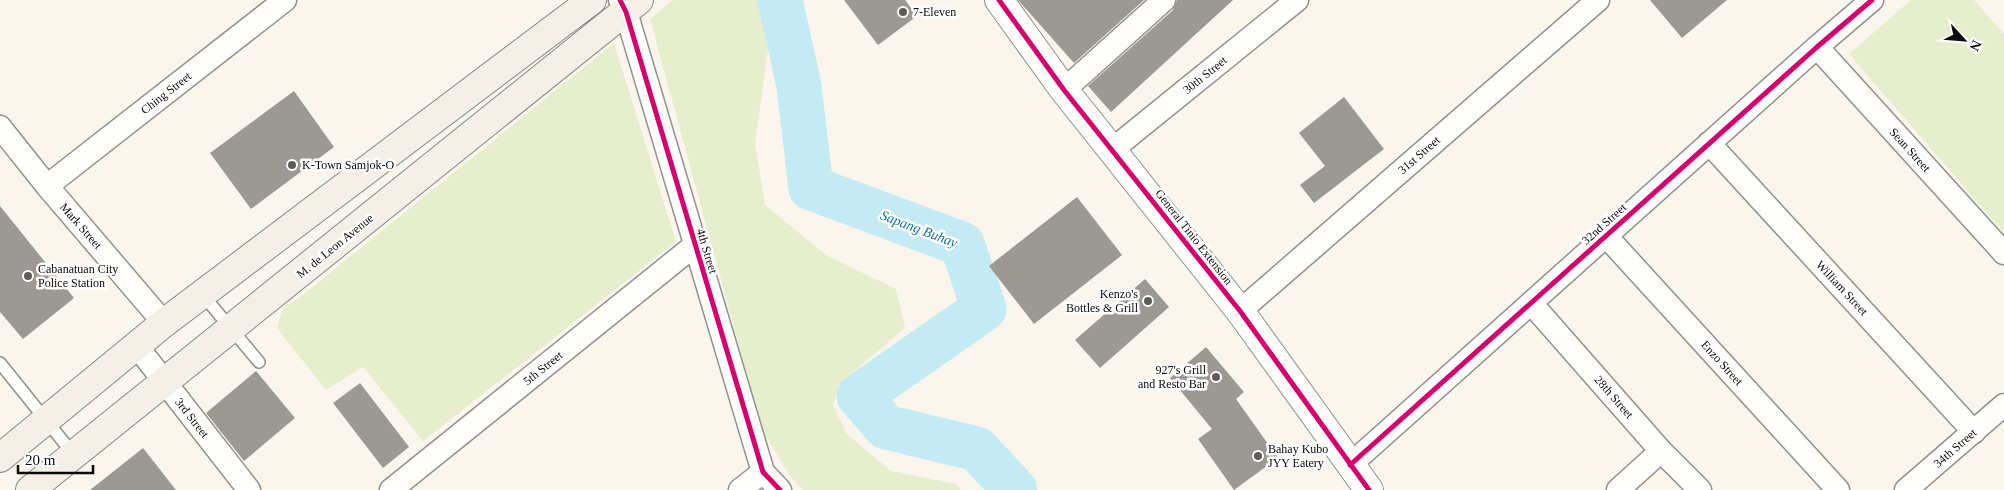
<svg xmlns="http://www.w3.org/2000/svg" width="2004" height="490" font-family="'Times New Roman',serif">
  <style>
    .green { fill: #e7eecd }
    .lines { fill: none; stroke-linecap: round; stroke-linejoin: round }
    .river { stroke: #c4ebf3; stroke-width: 45 }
    .building { fill: #9c9894 }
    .service-casing { stroke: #92908c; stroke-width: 14 }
    .minor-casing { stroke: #92908c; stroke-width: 25 }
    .tertiary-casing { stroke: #92908c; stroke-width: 30 }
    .secondary-casing { stroke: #898783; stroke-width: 30 }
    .service { stroke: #fefefc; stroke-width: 11 }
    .minor { stroke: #fefefc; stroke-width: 22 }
    .tertiary { stroke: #fefefc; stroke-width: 28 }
    .secondary { stroke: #f4f0e7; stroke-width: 28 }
    .cycleway-casing { stroke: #fff; stroke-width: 8 }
    .cycleway { stroke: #d6006c; stroke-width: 5 }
    .poi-dot { fill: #5e5d59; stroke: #fff; stroke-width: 2 }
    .labels { text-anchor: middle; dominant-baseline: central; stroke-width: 5; stroke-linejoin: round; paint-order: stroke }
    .poi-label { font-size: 12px; fill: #0a0a0a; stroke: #fff; text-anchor: start }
    .street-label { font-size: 12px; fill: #0a0a0a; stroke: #fff }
    .water-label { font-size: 14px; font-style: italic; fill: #14769c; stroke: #fff }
  </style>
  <rect width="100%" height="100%" fill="#faf6ed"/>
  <path class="green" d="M 673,0 L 771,0 L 774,5 L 755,144 L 765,205 L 826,255 L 896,289 L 905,328 L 840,383 L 833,405 L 847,434 L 891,471 L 956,484 L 961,490 L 803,490 L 792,479 L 762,430 L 650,19 Z
    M 1911,0 L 1974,0 L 2004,34 L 2004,233 L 1849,54 Z
    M 614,43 L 676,242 L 423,441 L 363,367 L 326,390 L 277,328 L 283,308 L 299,298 Z"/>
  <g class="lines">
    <path class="river" d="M 780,0 L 799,86 L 811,188 L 962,244 L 984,309 L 859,396 L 886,427 L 977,449 L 1015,490"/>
  </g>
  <path class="building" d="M 844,0 L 905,0 L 917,16 L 878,45 Z
    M 1018,0 L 1144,0 L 1074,63 Z
    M 1177,0 L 1233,0 L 1111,112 L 1088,86 L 1173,10 Z
    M 1650,0 L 1727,0 L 1682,38 Z
    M 294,91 L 334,147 L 251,209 L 210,153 Z
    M 1344,97 L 1384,149 L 1314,203 L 1300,185 L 1325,166 L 1299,133 Z
    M 1077,197 L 1122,255 L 1034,324 L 989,266 Z
    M 0,206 L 74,298 L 23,339 L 0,312 Z
    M 1145,279 L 1169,307 L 1100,368 L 1075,340 Z
    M 1206,347 L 1244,392 L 1236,399 L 1278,458 L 1234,490 L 1198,439 L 1212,429 L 1170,378 Z
    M 256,371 L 295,418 L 244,461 L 206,413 Z
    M 360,383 L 409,447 L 383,468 L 333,403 Z
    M 143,448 L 176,490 L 90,490 Z"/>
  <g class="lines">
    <defs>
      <path id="service" d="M 202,294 L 259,362
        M 0,363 L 74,455"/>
      <path id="minor" d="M 620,0 L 626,12 L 763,472 L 780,490
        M 1817,47 L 2004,253
        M 1064,90 L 1164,0
        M 0,127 L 47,186 L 164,323
        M 1709,143 L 1974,432
        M 1113,149 L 1297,0
        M 47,186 L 285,0
        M 1606,236 L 1838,490
        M 1531,303 L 1661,451 L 1700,490
        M 1240,311 L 1598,0
        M 136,345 L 249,490
        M 1350,465 L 1817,47 L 1872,0
        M 391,490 L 695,245
        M 740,490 L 763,472
        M 1618,490 L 1661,451
        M 1906,490 L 2004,405"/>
      <path id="tertiary" d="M 999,0 L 1064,90 L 1240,311 L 1369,490"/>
      <path id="secondary" d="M 0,458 L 164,323 L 592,0
        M 30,490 L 639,0"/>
    </defs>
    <use href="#service" class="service-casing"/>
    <use href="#minor" class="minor-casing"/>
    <use href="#tertiary" class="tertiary-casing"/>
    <use href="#secondary" class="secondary-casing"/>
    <use href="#service" class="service"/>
    <use href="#minor" class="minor"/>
    <use href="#tertiary" class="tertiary"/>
    <use href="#secondary" class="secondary"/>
    <defs>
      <path id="cycleway" d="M 620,0 L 626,12 L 763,472 L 780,490
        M 999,0 L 1064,90 L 1240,311 L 1369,490
        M 1350,465 L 1817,47 L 1872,0"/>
    </defs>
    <use href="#cycleway" class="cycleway-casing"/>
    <use href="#cycleway" class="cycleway"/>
  </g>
  <g class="poi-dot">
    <circle cx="903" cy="12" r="5"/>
    <circle cx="292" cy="165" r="5"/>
    <circle cx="28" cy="276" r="5"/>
    <circle cx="1148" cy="301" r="5"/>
    <circle cx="1216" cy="377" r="5"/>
    <circle cx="1258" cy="456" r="5"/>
  </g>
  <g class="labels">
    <g class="poi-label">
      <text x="913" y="12">7-Eleven</text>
      <text x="302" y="165">K-Town Samjok-O</text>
      <text x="38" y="269">Cabanatuan City<tspan x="38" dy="14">Police Station</tspan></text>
      <text x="1138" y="294" text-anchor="end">Kenzo's<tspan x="1138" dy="14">Bottles &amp; Grill</tspan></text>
      <text x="1206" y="370" text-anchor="end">927's Grill<tspan x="1206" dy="14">and Resto Bar</tspan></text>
      <text x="1268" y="449">Bahay Kubo<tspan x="1268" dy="14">JYY Eatery</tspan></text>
    </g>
    <g class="street-label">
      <text transform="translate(1205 75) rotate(-39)">30th Street</text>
      <text transform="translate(166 93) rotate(-38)">Ching Street</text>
      <text transform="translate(1910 150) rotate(48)">Sean Street</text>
      <text transform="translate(1419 155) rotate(-41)">31st Street</text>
      <text transform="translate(1604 224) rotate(-42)">32nd Street</text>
      <text transform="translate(81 226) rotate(49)">Mark Street</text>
      <text transform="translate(1194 237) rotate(52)">General Tinio Extension</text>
      <text transform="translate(335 246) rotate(-39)">M. de Leon Avenue</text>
      <text transform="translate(707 251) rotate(73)">4th Street</text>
      <text transform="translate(1842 288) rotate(47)">William Street</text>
      <text transform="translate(1722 363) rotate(48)">Enzo Street</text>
      <text transform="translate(543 368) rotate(-39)">5th Street</text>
      <text transform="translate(1614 397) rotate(49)">28th Street</text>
      <text transform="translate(192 418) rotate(52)">3rd Street</text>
      <text transform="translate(1955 448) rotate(-41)">34th Street</text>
    </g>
    <g class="water-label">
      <text transform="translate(919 229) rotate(21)">Sapang Buhay</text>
    </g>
  </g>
  <g transform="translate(1964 40) rotate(116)" stroke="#ffffff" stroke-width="4" paint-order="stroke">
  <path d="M0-4L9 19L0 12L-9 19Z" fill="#0a0a0a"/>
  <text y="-8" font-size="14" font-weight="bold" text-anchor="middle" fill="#0a0a0a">N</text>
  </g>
  <path d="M18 465v8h75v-8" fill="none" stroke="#0a0a0a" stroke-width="2.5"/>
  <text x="25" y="465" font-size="15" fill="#0a0a0a" stroke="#ffffff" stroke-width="4" paint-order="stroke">20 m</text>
</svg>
